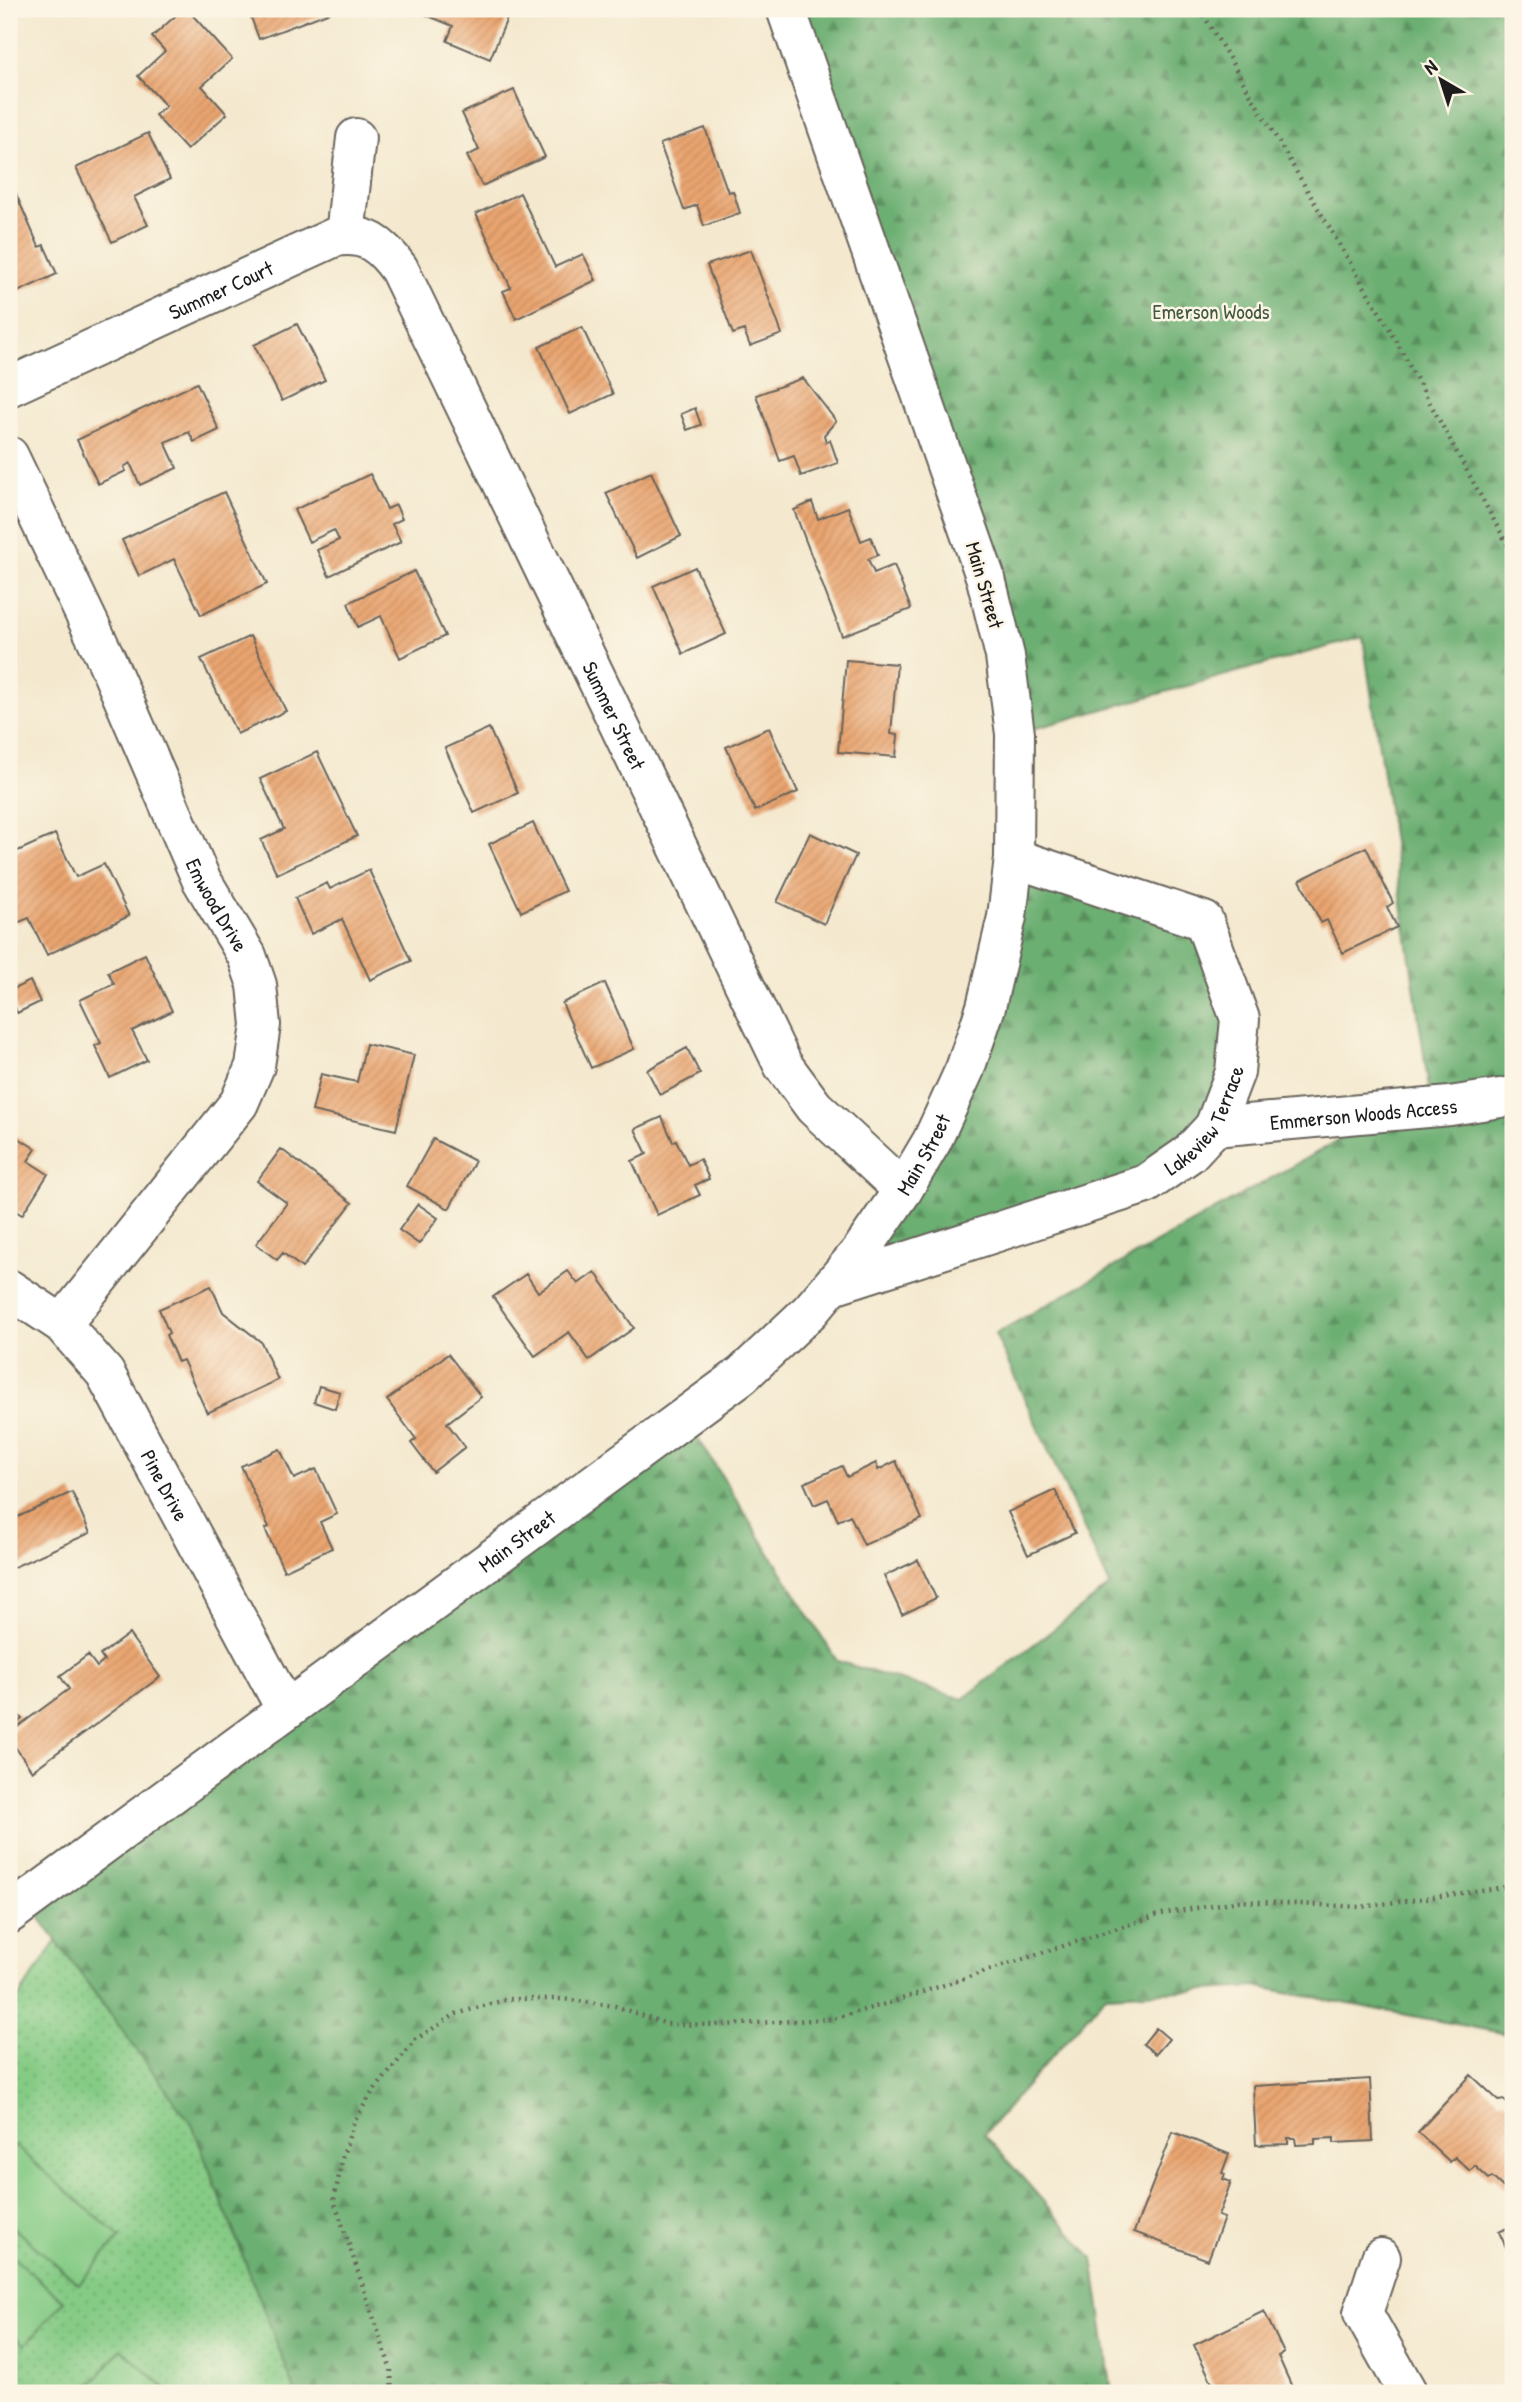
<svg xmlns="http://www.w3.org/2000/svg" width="1522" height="2402" font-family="'Patrick Hand',sans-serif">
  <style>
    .forest { fill: url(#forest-firs); stroke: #446647; stroke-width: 2 }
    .park { fill: url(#park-dots); stroke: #507450; stroke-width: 2 }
    .pitch { fill: #85cb85; stroke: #507450; stroke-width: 2 }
    .building { fill: url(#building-hatch) }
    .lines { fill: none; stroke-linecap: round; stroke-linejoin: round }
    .minor-casing { stroke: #68645b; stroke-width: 42 }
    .path { stroke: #68645b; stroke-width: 4.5; stroke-dasharray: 2 5; stroke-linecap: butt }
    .minor { stroke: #fff; stroke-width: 38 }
    .labels { text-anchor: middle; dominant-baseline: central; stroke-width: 5; stroke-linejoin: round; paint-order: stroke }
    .street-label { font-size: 21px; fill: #1c1c1c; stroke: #fcf5e5 }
    .park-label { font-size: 21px; fill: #415941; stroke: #fcf5e5 }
  </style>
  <defs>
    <pattern id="forest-firs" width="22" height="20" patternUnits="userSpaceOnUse" patternTransform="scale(1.75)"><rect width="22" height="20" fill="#6caf72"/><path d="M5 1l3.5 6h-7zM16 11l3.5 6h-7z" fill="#588e5d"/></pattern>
    <pattern id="park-dots" width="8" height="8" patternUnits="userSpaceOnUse" patternTransform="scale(1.75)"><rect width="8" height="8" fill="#85cb85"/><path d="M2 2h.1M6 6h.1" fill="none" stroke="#72ae72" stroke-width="1.8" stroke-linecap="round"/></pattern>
    <pattern id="building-hatch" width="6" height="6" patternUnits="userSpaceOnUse" patternTransform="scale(1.75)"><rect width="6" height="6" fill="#e9a46f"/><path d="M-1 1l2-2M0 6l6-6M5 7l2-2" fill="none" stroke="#c78d60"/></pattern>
  </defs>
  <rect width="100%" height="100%" fill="#fcf5e5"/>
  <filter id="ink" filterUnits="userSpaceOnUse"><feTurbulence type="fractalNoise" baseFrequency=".0143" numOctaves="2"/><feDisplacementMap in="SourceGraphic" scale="14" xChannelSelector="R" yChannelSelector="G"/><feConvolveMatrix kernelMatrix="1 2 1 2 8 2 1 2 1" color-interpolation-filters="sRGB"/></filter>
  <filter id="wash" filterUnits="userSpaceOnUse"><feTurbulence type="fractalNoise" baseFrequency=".00686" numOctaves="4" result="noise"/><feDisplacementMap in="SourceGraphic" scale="28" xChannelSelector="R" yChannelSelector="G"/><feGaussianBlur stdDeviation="1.57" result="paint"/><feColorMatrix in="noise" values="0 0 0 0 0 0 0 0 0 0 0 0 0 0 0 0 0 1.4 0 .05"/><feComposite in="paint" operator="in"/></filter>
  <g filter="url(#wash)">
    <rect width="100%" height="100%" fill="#f4e9cf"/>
    <path class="forest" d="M 781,9 L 1513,9 L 1513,2035 L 1259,1987 L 1106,1995 L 984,2134 L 1093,2258 L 1112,2393 L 296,2393 L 192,2125 L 27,1901 L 685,1417 L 837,1661 L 963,1699 L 1110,1586 L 995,1334 L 1429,1089 L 1363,637 L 1015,734 L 986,579 Z
      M 1014,858 L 1204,921 L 1240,1019 L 1189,1154 L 833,1285 L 932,1141 Z"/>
    <path class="park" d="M 56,1941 L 192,2125 L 296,2393 L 9,2393 L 9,2012 Z"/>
    <path class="pitch" d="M 15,2146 L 120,2237 L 79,2284 L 9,2224 L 9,2154 Z
      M 9,2254 L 64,2301 L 25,2345 L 9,2331 Z
      M 121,2349 L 171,2393 L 84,2393 Z"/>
    <g id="blocks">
      <path class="building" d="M 183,9 L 187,9 L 232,59 L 202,86 L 227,114 L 187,150 L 155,115 L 166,106 L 138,76 L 165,51 L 152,37 Z
        M 248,9 L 338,9 L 259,39 Z
        M 412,9 L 511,9 L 490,59 L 447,41 L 453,26 Z
        M 514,90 L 545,157 L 482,186 L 467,156 L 479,150 L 462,113 Z
        M 705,128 L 728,192 L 733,191 L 740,213 L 704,226 L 697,205 L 684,210 L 660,144 Z
        M 148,133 L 170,179 L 134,197 L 148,225 L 112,242 L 76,168 Z
        M 9,178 L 39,247 L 44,245 L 57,274 L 9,296 Z
        M 520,193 L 555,267 L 583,254 L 596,280 L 516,319 L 503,291 L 511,288 L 476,214 Z
        M 751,250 L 782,334 L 750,346 L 744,330 L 733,334 L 707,265 Z
        M 297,324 L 325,380 L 282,401 L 254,345 Z
        M 582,327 L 613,394 L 570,414 L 539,347 Z
        M 803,378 L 836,421 L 824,435 L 826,442 L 830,440 L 838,463 L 801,476 L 794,456 L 780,461 L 756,395 Z
        M 197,383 L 219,430 L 194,442 L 189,432 L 165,442 L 177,468 L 140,485 L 130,463 L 124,467 L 126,471 L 98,484 L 77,440 Z
        M 695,408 L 701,425 L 687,430 L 681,414 Z
        M 651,472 L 681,536 L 637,558 L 606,493 Z
        M 370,474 L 387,509 L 396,505 L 402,519 L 392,524 L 401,542 L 329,576 L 317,550 L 339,540 L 334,530 L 309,542 L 294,510 Z
        M 224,492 L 267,584 L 201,615 L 174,559 L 139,576 L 122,540 Z
        M 812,502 L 818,519 L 848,507 L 861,541 L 871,537 L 878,555 L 868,559 L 874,573 L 894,565 L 911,609 L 842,636 L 794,510 Z
        M 695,567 L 726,634 L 683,654 L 653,586 Z
        M 414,571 L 445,636 L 400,658 L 381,616 L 358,627 L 348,603 Z
        M 250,636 L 286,711 L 237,734 L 201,659 Z
        M 846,660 L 897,664 L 891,734 L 898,735 L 896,757 L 838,752 Z
        M 489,728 L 518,793 L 474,813 L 445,748 Z
        M 769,728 L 798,792 L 755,811 L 726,747 Z
        M 317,752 L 357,836 L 277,874 L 261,840 L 284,829 L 260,779 Z
        M 533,823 L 565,891 L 521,912 L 489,844 Z
        M 810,833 L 856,855 L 824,924 L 777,902 Z
        M 55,834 L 76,877 L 104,864 L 129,916 L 47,955 L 29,918 L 17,923 L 9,906 L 9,855 Z
        M 1366,847 L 1393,903 L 1387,907 L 1397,927 L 1343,953 L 1327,920 L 1321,923 L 1300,880 Z
        M 369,870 L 411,961 L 370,980 L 342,919 L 311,934 L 295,898 L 327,883 L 330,889 Z
        M 145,954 L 172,1011 L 132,1031 L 147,1060 L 110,1078 L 95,1046 L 101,1043 L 80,1000 L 114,984 L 108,972 Z
        M 30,981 L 40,1002 L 17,1013 L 9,991 Z
        M 605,983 L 634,1049 L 591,1068 L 562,1003 Z
        M 366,1044 L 414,1055 L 396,1130 L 312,1111 L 321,1074 L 357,1082 Z
        M 687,1048 L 700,1074 L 660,1095 L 647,1070 Z
        M 662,1117 L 673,1142 L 676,1140 L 688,1165 L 700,1159 L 709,1179 L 695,1185 L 700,1195 L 657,1215 L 632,1161 L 647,1154 L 635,1129 Z
        M 9,1132 L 36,1149 L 28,1161 L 48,1174 L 22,1215 L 9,1207 Z
        M 433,1139 L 475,1161 L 449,1209 L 407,1186 Z
        M 281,1149 L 352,1203 L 302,1268 L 283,1253 L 277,1260 L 256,1244 L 287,1203 L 257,1181 Z
        M 418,1204 L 438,1218 L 419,1244 L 399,1230 Z
        M 568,1271 L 578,1284 L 595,1272 L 634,1328 L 589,1360 L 569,1332 L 535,1356 L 493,1297 L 526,1274 L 538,1292 Z
        M 211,1286 L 223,1312 L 261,1342 L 278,1380 L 207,1413 L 183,1360 L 178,1362 L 166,1335 L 169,1333 L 159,1309 Z
        M 448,1354 L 481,1397 L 447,1423 L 465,1447 L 433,1472 L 411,1443 L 416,1439 L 387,1400 Z
        M 319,1386 L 340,1392 L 335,1409 L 314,1402 Z
        M 280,1449 L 294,1479 L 316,1469 L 337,1514 L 320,1522 L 332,1548 L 284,1571 L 265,1529 L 269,1527 L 241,1466 Z
        M 896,1461 L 922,1519 L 864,1545 L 850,1515 L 838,1521 L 828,1499 L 814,1505 L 804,1483 L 842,1466 L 847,1477 L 876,1463 L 878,1470 Z
        M 1055,1490 L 1075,1533 L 1028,1555 L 1008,1512 Z
        M 72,1492 L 90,1533 L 12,1568 L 9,1560 L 9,1521 Z
        M 918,1560 L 936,1598 L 902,1615 L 884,1576 Z
        M 129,1634 L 160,1677 L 32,1771 L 9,1738 L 9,1733 L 69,1689 L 60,1676 L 88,1655 L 97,1667 L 104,1661 L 100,1655 Z
        M 15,1711 L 22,1719 L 9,1728 L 9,1716 Z
        M 1156,2028 L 1169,2039 L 1156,2054 L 1143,2044 Z
        M 1471,2075 L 1499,2101 L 1504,2100 L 1513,2109 L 1513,2185 L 1507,2191 L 1492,2177 L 1489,2179 L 1475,2166 L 1470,2171 L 1455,2157 L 1450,2162 L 1418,2132 Z
        M 1370,2079 L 1373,2141 L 1334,2143 L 1334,2138 L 1315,2139 L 1315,2144 L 1296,2145 L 1295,2138 L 1288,2138 L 1288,2144 L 1256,2145 L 1253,2086 Z
        M 1173,2132 L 1229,2154 L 1222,2173 L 1225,2174 L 1223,2179 L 1231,2182 L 1218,2216 L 1224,2218 L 1208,2260 L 1134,2232 Z
        M 1513,2225 L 1513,2262 L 1499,2232 Z
        M 1264,2311 L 1284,2353 L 1278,2356 L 1292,2387 L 1280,2393 L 1217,2393 L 1194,2345 Z"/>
    </g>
  </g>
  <g filter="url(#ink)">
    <use href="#blocks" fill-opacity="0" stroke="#68645b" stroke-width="2"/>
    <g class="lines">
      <defs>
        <g id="minor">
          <path d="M 345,235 L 356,138"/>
          <path id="s1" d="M 9,387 L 335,237 C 366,232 382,245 399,269 L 783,1065 L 814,1107 L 903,1190"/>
          <path id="s2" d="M 9,456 L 107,661 L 201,879 L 247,956 L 257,985 L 261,1025 L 255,1066 L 239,1103 L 62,1324"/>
          <path id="s3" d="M 1214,1127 L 1450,1106 L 1513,1096"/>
          <path id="s4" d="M 833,1285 L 1146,1184 L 1189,1154 L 1214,1127 L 1235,1072 L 1240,1019 L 1204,921 L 1014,858"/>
          <path id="s5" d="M 9,1289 L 62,1324 L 105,1373 L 286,1710"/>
          <path id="s6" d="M 9,1914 L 742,1375 L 810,1311 L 861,1251 L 903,1190 L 932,1141 L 965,1069 L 986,1007 L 1007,917 L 1014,858 L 1015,734 L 1005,656 L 986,579 L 786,9"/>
          <path d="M 1381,2258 L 1363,2313 L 1408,2393"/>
        </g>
      </defs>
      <use href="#minor" class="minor-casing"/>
      <path class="path" d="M 1200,9 L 1390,330 L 1513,555
        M 392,2393 L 391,2370 L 334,2200 L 343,2156 L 354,2121 L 372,2093 L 416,2039 L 456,2014 L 508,1999 L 563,1999 L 615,2006 L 667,2024 L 721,2025 L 832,2019 L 889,2003 L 1161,1914 L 1238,1901 L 1361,1907 L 1513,1886"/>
      <use href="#minor" class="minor"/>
    </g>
  </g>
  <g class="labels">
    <g class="street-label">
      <text stroke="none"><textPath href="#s1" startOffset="233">Summer Court</textPath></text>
      <text transform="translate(985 585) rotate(74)">Main Street</text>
      <text stroke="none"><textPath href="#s1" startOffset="931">Summer Street</textPath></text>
      <text stroke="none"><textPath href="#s2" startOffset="495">Emwood Drive</textPath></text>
      <text stroke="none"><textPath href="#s3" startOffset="150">Emmerson Woods Access</textPath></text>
      <text stroke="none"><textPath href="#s4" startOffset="418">Lakeview Terrace</textPath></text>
      <text stroke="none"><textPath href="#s6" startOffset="1197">Main Street</textPath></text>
      <text stroke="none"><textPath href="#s5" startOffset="256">Pine Drive</textPath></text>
      <text stroke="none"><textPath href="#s6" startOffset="630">Main Street</textPath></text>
    </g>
    <g class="park-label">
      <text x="1211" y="311">Emerson Woods</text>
    </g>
  </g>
  <rect width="1522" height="2402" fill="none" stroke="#fcf5e5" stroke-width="35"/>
  <g transform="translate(1441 80) rotate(321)" stroke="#fcf5e5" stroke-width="5" paint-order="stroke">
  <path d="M0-5L12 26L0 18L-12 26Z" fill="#1c1c1c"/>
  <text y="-10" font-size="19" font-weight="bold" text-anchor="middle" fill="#1c1c1c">N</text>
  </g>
</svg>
